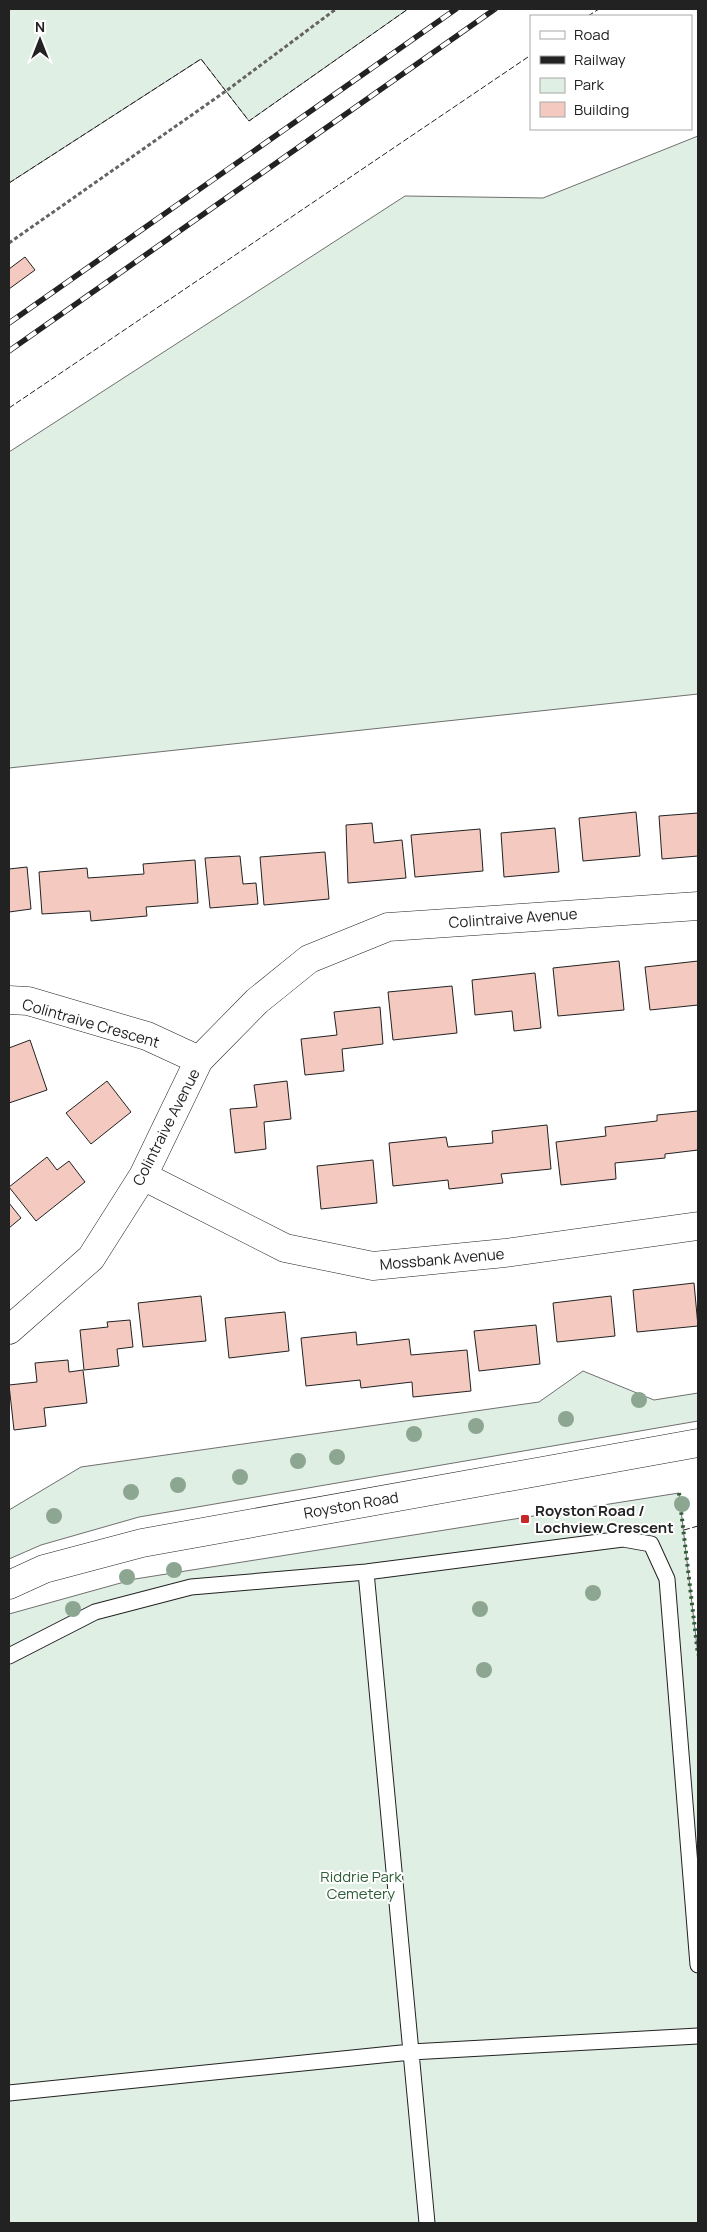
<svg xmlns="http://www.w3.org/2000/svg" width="707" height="2232" font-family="Manrope,sans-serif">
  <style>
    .green { fill: #e0efe3; stroke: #6f6f6f }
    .building { fill: #f3c9c0; stroke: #222 }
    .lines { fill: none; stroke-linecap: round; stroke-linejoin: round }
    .lane-casing { stroke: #222; stroke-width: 17 }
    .street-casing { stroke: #222; stroke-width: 29 }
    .secondary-casing { stroke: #222; stroke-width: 29 }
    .path { stroke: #646464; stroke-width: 3; stroke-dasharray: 4 2.5; stroke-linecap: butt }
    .lane { stroke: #fff; stroke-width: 15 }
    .street { stroke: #fff; stroke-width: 28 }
    .secondary { stroke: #fff; stroke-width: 28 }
    .rail-casing { stroke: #222; stroke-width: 5.5 }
    .rail { stroke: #fff; stroke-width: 4; stroke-dasharray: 11; stroke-linecap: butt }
    .hedge { stroke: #2f5e38; stroke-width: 4; stroke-dasharray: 2.5 4; stroke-linecap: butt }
    .fence { stroke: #222; stroke-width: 1; stroke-dasharray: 6 2.5; stroke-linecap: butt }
    .tree { fill: #8da692 }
    .poi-dot { fill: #c62828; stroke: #fff; stroke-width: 2 }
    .labels { text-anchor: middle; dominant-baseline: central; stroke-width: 4; stroke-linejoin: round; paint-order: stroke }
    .street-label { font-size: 15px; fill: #222; stroke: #fff }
    .poi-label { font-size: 15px; font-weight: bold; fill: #222; stroke: #fff; text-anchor: start }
    .park-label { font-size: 15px; fill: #2f5e38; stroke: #fff }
  </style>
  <rect width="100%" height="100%" fill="#fff"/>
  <path class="green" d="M 9,9 L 408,9 L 249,121 L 201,59 L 9,183 Z
    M 698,136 L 698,694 L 9,768 L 9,452 L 405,196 L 543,198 Z
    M 583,1371 L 654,1400 L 698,1393 L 698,1421 L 139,1517 L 41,1545 L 9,1559 L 9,1510 L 81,1467 L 539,1402 Z
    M 679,1493 L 698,1655 L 698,2223 L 9,2223 L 9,1614 L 135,1579 Z"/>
  <path class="building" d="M 25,257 L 35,270 L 9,289 L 9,269 Z
    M 636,812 L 640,856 L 583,861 L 579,818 Z
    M 698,813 L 698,856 L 662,859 L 659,816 Z
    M 372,823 L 374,843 L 402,840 L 406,878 L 348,883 L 346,825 Z
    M 555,828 L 559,872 L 504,877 L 501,833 Z
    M 480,829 L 483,871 L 415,877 L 411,835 Z
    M 325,852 L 329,899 L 264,905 L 260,857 Z
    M 240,856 L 243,884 L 256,883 L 258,904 L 210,908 L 205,858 Z
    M 195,860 L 198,903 L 146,907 L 147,916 L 91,921 L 90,911 L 42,914 L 39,872 L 87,868 L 88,878 L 144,874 L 143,864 Z
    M 27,867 L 31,909 L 9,912 L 9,869 Z
    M 619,961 L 624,1010 L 558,1016 L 553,968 Z
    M 698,961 L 698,1005 L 650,1010 L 645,967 Z
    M 535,973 L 541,1028 L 514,1031 L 512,1011 L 475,1015 L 472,980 Z
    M 452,986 L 457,1033 L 393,1040 L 388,992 Z
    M 380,1007 L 383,1044 L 342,1049 L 344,1071 L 305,1075 L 301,1039 L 337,1035 L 334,1012 Z
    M 30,1040 L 47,1090 L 9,1103 L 9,1048 Z
    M 107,1081 L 131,1112 L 91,1144 L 66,1113 Z
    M 287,1081 L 291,1119 L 264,1122 L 266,1149 L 235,1153 L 230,1109 L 257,1107 L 254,1085 Z
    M 698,1111 L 698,1150 L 665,1154 L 665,1158 L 615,1163 L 616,1179 L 561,1185 L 556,1142 L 606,1136 L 605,1127 L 657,1121 L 657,1115 Z
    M 547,1125 L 551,1169 L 501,1174 L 503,1183 L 449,1189 L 448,1180 L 393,1186 L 389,1143 L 446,1137 L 448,1147 L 493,1143 L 492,1131 Z
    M 47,1157 L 57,1170 L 69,1161 L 85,1182 L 36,1221 L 9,1187 Z
    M 373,1160 L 377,1203 L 321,1209 L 317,1166 Z
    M 9,1203 L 21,1218 L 9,1228 Z
    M 694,1283 L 698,1326 L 637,1332 L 633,1290 Z
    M 201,1296 L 206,1341 L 143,1347 L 138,1303 Z
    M 611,1296 L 615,1336 L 557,1342 L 553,1303 Z
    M 285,1312 L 289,1351 L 229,1358 L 225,1318 Z
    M 130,1320 L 133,1347 L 117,1349 L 119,1366 L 84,1370 L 80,1330 L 108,1327 L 107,1322 Z
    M 536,1325 L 540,1364 L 479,1371 L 474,1331 Z
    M 356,1332 L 357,1345 L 409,1339 L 411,1355 L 467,1350 L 471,1391 L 413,1397 L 412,1382 L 361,1388 L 360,1380 L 306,1386 L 301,1338 Z
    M 68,1360 L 69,1372 L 83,1370 L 87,1403 L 44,1408 L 46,1426 L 14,1430 L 9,1385 L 37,1382 L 35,1363 Z"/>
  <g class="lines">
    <defs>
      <path id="lane" d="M 366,1572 L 427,2223
        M 9,1656 L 95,1612 L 191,1587 L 366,1572 L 623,1539 L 651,1544 L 667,1579 L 698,1965
        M 9,2093 L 411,2052 L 698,2036"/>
      <path id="street" d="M 9,1000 L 28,1001 L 147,1036 L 199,1060
        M 143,1176 L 285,1248 L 373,1266 L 505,1253 L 698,1226
        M 9,1330 L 91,1258 L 143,1176 L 199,1060 L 257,1001 L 309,959 L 388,927 L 698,906"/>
      <path id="secondary" d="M 9,1585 L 44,1569 L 142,1543 L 698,1443"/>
    </defs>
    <use href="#lane" class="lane-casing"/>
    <use href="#street" class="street-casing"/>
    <use href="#secondary" class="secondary-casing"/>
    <path class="path" d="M 9,243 L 226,91 L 336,9"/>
    <use href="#lane" class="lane"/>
    <use href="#street" class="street"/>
    <use href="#secondary" class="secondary"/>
    <defs>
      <path id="rail" d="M 9,323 L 456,9
        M 9,351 L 495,9"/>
    </defs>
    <use href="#rail" class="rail-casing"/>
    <use href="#rail" class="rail"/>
    <path class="hedge" d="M 679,1493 L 698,1655"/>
    <path class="fence" d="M 588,16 L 599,9
      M 9,183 L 201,59 L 249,121 L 408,9
      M 9,408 L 531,55
      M 684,1530 L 698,1526"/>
  </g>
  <g class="tree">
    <circle cx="639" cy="1400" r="8"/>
    <circle cx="566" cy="1419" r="8"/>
    <circle cx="476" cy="1426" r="8"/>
    <circle cx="414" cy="1434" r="8"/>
    <circle cx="337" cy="1457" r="8"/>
    <circle cx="298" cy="1461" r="8"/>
    <circle cx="240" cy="1477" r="8"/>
    <circle cx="178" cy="1485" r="8"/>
    <circle cx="131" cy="1492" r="8"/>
    <circle cx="682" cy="1504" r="8"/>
    <circle cx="54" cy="1516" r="8"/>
    <circle cx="174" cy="1570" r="8"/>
    <circle cx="127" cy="1577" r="8"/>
    <circle cx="593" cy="1593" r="8"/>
    <circle cx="73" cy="1609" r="8"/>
    <circle cx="480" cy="1609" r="8"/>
    <circle cx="484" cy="1670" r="8"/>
  </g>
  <rect class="poi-dot" x="520" y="1514" width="10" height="10" rx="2.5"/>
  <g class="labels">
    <g class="street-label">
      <text transform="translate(513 918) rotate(-4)">Colintraive Avenue</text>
      <text transform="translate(91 1023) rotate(16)">Colintraive Crescent</text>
      <text transform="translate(166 1127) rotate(-63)">Colintraive Avenue</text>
      <text transform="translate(442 1259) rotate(-5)">Mossbank Avenue</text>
      <text transform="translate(351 1505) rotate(-10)">Royston Road</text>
    </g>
    <g class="poi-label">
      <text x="535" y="1510">Royston Road /<tspan x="535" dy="17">Lochview Crescent</tspan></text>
    </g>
    <g class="park-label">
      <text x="361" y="1876">Riddrie Park<tspan x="361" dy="17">Cemetery</tspan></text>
    </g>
  </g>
  <rect width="707" height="2232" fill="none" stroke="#222222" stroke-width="20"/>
  <rect x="530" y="15" width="162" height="115" fill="#ffffff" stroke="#a7a7a7"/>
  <rect x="540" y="31" width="25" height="8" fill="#ffffff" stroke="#a7a7a7"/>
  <text x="574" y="40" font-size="15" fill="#222222">Road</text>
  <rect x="540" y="56" width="25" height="8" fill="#222222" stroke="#a7a7a7"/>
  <text x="574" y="65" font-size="15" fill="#222222">Railway</text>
  <rect x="540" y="78" width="25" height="15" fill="#e0efe3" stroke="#a7a7a7"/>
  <text x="574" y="90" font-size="15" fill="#222222">Park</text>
  <rect x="540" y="102" width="25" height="15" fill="#f3c9c0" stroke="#a7a7a7"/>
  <text x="574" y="115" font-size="15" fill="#222222">Building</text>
  <g transform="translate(40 40)" stroke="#ffffff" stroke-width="4" paint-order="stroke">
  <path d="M0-4L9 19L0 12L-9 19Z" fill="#222222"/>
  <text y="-8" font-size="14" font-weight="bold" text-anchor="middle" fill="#222222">N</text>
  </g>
</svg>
